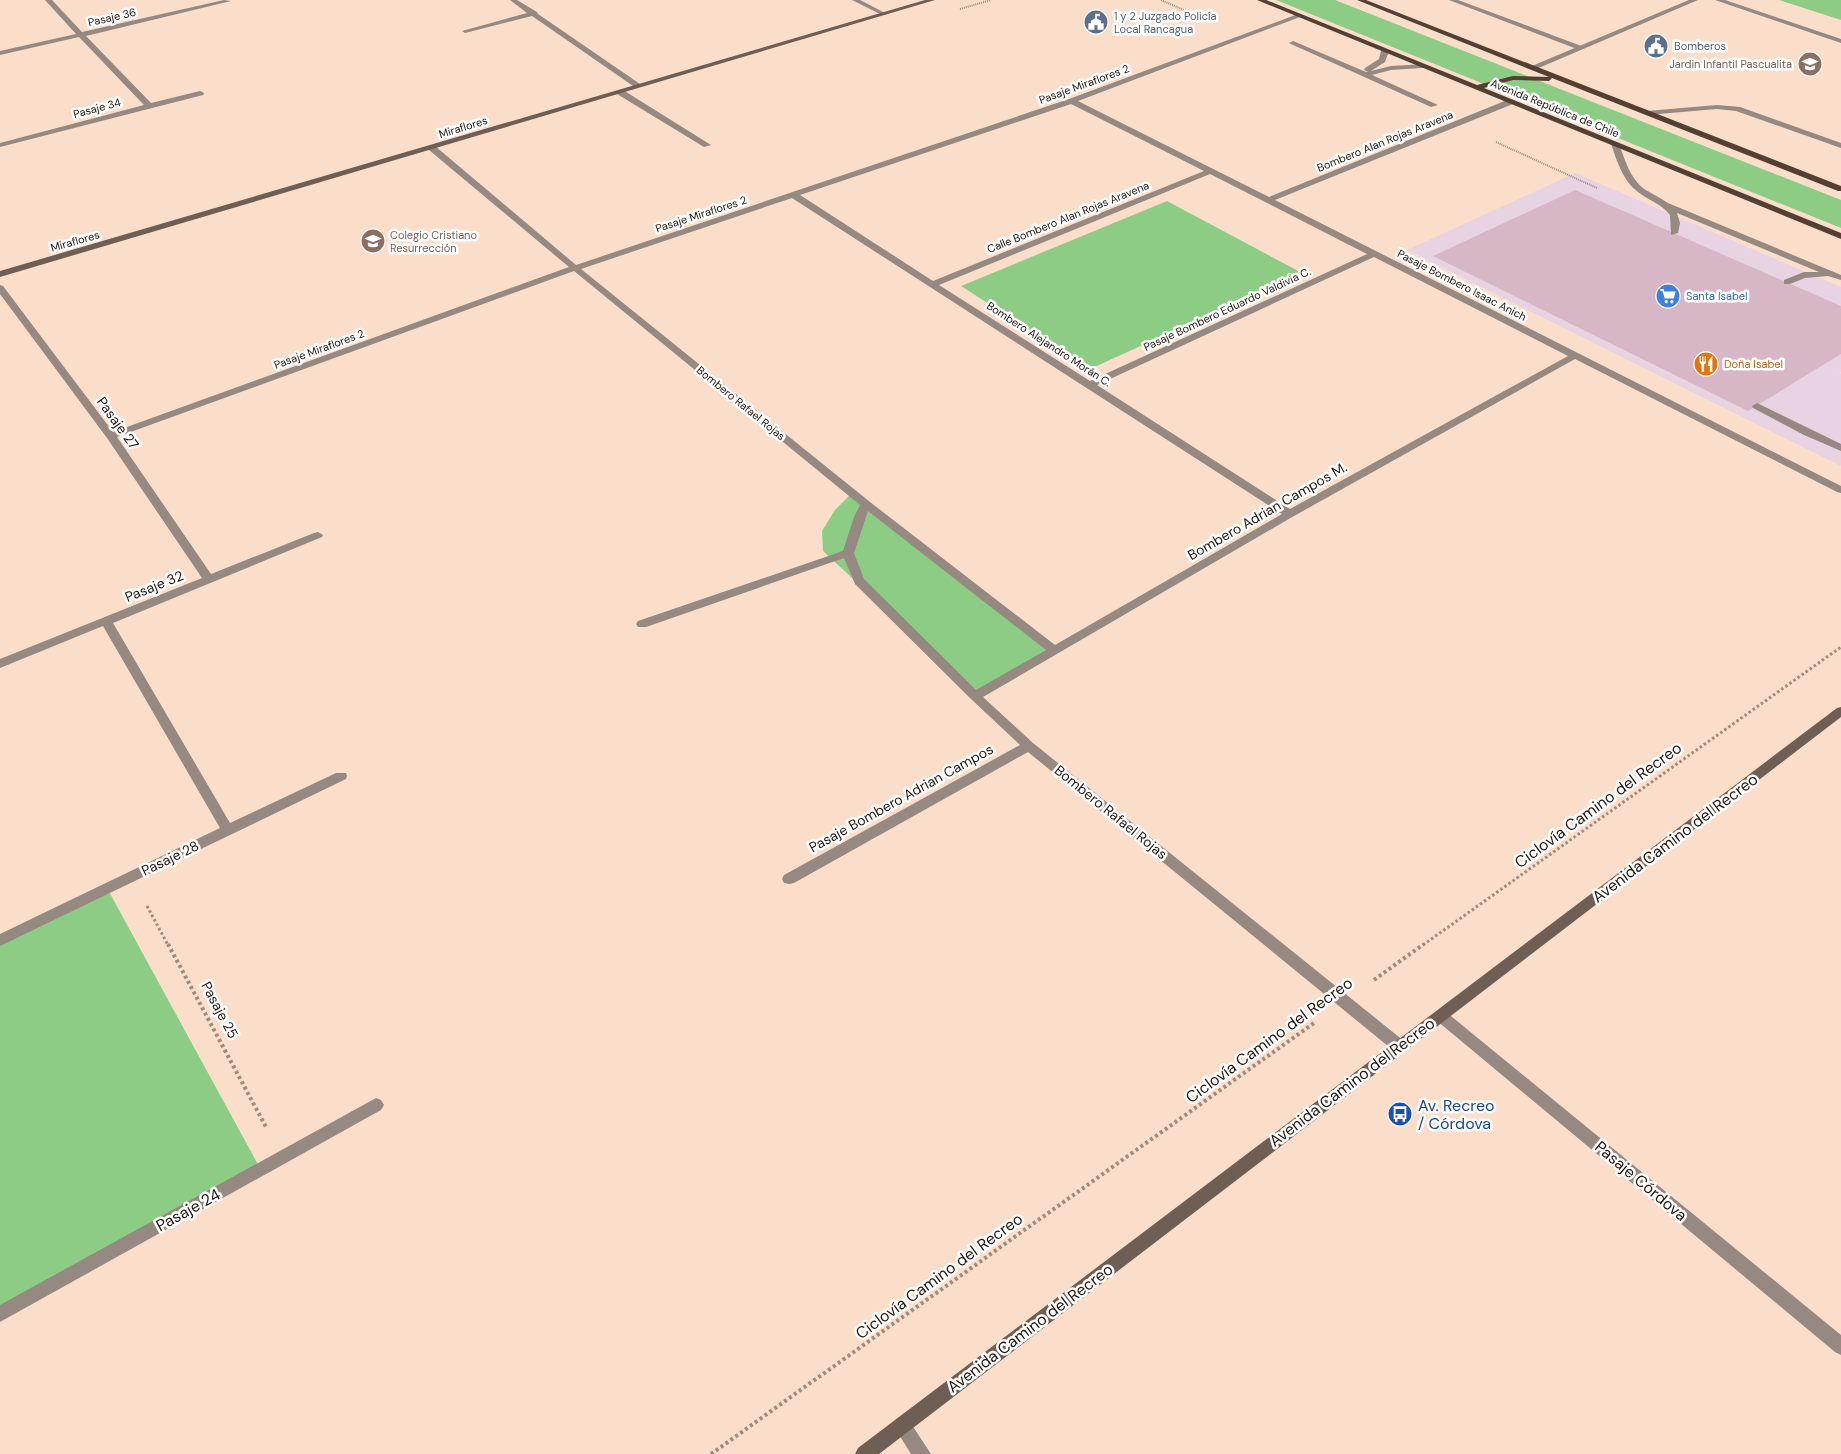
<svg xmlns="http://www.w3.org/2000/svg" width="1841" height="1454" font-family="'DM Sans',sans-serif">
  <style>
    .commercial { fill: #e8d3e2 }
    .green { fill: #8dcc85 }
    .building { fill: #d7b7c6 }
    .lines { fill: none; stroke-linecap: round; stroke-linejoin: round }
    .path-far2 { stroke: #9f8b7c; stroke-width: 2; stroke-dasharray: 1 1; stroke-linecap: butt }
    .path-far1 { stroke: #9f8b7c; stroke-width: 3; stroke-dasharray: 2.5 2.5; stroke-linecap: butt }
    .path { stroke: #9f8b7c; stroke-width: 4; stroke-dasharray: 3 3; stroke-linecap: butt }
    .lane { fill: #958981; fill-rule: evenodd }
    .street { fill: #958981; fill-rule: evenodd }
    .secondary { fill: #6f5e53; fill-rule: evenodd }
    .primary { fill: #544033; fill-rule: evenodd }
    .labels { text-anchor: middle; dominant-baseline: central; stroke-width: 5; stroke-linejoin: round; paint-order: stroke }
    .far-service-label { font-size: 11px; fill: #4e5e75; stroke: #fff; text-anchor: start }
    .far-street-label { font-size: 11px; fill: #20160f; stroke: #fff }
    .far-education-label { font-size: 11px; fill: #785e54; stroke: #fff; text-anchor: end }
    .far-shop-label { font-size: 11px; fill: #366cbe; stroke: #fff; text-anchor: start }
    .far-food-label { font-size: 11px; fill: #c56008; stroke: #fff; text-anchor: start }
    .street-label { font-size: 14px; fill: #20160f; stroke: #fff }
    .near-street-label { font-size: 16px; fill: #20160f; stroke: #fff }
    .near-transit-label { font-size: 16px; fill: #164399; stroke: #fff; text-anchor: start }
  </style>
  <rect width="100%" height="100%" fill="#fadeca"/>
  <path class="commercial" d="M 1575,173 L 1841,287 L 1841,372 L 1839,373 L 1841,374 L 1841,466 L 1407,250 Z"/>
  <path class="green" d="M 1276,0 L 1335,0 L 1841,200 L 1841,228 Z
    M 1779,0 L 1841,0 L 1841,20 Z
    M 1167,201 L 1302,273 L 1090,369 L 961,286 Z
    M 855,490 L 1051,654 L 978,695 L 823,551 L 822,531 L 835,510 Z
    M 107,888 L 261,1170 L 0,1314 L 0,940 Z"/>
  <path class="building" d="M 1575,190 L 1841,306 L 1841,354 L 1748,411 L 1433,256 Z"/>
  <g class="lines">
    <path class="path-far2" d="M 1161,0 L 1204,19
      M 960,9 L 991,0
      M 1496,142 L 1597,188"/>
    <path class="path-far1" d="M 147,906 L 168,945
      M 1423,945 L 1841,647"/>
    <path class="path" d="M 168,944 L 266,1127
      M 1374,980 L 1424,944
      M 711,1454 L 1314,1023"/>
    <path class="lane" d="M 1449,0 L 1458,0 L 1584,47 L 1577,49 Z
      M 1293,41 L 1366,72 L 1368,72 L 1364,70 L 1365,68 L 1379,59 L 1381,51 L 1385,49 L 1389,51 L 1385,62 L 1371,71 L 1391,66 L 1425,64 L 1426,66 L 1422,68 L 1391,70 L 1372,75 L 1438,105 L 1431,107 L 1291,44 L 1289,43 Z
      M 617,90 L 623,90 L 711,145 L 704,147 L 617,94 Z
      M 1612,142 L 1619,144 C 1625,160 1630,178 1644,189 C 1652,194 1661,198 1668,203 L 1841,275 L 1841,280 L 1828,276 L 1805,278 L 1790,284 L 1784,284 L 1784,280 L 1804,272 L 1819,272 L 1677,213 L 1680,223 L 1678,233 L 1671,235 L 1670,215 C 1662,204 1648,200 1638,192 C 1623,181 1617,161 1611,144 Z
      M 1757,403 L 1841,444 L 1841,451 L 1804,435 L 1753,408 L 1752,406 Z"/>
    <path class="street" d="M 45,0 L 52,0 L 82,32 L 224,0 L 231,1 L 86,36 L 151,103 L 200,91 L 204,93 L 203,95 L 0,147 L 0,143 L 144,105 L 79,37 L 0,55 L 0,51 L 76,34 Z
      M 510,0 L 517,0 L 537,12 L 538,14 L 643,86 L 636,88 L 532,16 L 465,33 L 462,31 L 527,13 Z
      M 852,0 L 860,0 L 887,14 L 882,15 Z
      M 1689,0 L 1698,0 L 1534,70 L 1527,68 Z
      M 1715,0 L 1725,0 L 1841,39 L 1841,43 Z
      M 1298,14 L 1300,15 L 1300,17 L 1078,101 L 1269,197 L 1507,100 L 1513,100 L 1513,104 L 1275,200 L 1841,486 L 1841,493 L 1837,492 L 1575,359 L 1294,516 L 983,697 L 1033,743 L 1404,1041 L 1407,1046 L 1404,1051 L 1399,1052 L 1394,1051 L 1028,752 L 794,883 L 789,884 L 784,883 L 782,879 L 784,875 L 1020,745 L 971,699 L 855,584 L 844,558 L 646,627 L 638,627 L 636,624 L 638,621 L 843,551 L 854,517 L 860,505 L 574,271 L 117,437 L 211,574 L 314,533 L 318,532 L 323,535 L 322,537 L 113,623 L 230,823 L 336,773 L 346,773 L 347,776 L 346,779 L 0,946 L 0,934 L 220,828 L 103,626 L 0,668 L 0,659 L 202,578 L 107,438 L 0,294 L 0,285 L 3,286 L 113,432 L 569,267 L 429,150 L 429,146 L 435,146 L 576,265 L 1069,99 ZM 1071,104 L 1204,171 L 933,281 L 800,195 ZM 1210,174 L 1367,254 L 1090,381 L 939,285 ZM 792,198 L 1282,514 L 1055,645 L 870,502 L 581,269 ZM 1374,257 L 1568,356 L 1290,509 L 1097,385 ZM 868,511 L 1046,650 L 976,690 L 864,579 L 854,553 Z
      M 1717,105 L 1740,107 L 1841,143 L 1841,148 L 1736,111 L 1717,109 L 1647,115 L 1643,113 L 1647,111 Z
      M 1441,1010 L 1446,1012 L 1841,1335 L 1841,1355 L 1835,1352 L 1436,1020 L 1434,1016 L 1436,1012 Z
      M 376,1098 L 381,1100 L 384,1105 L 381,1110 L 0,1322 L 0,1305 Z
      M 902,1416 L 908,1419 L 931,1454 L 911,1454 L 893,1425 L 896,1419 Z"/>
    <path class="secondary" d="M 925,0 L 935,0 L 0,277 L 0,271 Z
      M 1841,707 L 1841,717 L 879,1454 L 855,1454 L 858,1448 L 1837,708 Z"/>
    <path class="primary" d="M 1257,0 L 1266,0 L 1477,85 L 1513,76 L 1549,77 L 1357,0 L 1366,0 L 1841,186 L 1841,191 L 1838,191 L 1552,78 L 1549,81 L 1513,80 L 1484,88 L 1841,233 L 1841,239 Z"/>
  </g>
  <defs>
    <symbol id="civic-disc" viewBox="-11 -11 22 22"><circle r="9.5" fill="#5c6f8a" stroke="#fff"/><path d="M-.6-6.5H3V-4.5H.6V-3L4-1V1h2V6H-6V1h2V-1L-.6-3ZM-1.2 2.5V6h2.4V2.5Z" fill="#fff"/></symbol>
    <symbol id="school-disc" viewBox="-11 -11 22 22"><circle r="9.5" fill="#8d6e63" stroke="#fff"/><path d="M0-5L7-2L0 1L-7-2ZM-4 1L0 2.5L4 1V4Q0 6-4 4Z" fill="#fff"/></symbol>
    <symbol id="supermarket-disc" viewBox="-11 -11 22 22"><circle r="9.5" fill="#3f7fe0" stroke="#fff"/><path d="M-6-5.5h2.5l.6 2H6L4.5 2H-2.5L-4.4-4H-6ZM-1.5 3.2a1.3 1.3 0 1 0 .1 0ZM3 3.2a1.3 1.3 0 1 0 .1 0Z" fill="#fff"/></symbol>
    <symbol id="restaurant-disc" viewBox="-11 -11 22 22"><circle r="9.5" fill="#e8710a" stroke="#fff"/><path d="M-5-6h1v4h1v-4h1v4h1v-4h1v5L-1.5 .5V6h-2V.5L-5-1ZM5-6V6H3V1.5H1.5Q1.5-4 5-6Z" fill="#fff"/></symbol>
    <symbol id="bus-disc" viewBox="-11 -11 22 22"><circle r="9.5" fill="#1a4fb4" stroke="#fff"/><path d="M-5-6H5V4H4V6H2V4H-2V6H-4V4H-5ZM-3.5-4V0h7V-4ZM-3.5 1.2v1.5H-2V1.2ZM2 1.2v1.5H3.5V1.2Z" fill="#fff"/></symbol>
  </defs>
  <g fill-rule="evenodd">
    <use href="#civic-disc" x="1082" y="8" width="28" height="28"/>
    <use href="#civic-disc" x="1642" y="32" width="28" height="28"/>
    <use href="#school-disc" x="1796" y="50" width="28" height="28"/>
    <use href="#school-disc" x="359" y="227" width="28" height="28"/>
    <use href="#supermarket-disc" x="1654" y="282" width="28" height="28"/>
    <use href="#restaurant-disc" x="1692" y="350" width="28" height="28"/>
    <use href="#bus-disc" x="1386" y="1100" width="28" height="28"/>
  </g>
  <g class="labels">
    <g class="far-service-label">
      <text x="1114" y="16">1 y 2 Juzgado Policía<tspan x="1114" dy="13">Local Rancagua</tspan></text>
      <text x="1674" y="46">Bomberos</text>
    </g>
    <g class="far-street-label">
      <text transform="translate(112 17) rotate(-13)">Pasaje 36</text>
      <text transform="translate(1084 84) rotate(-20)">Pasaje Miraflores 2</text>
      <text transform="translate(97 108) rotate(-15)">Pasaje 34</text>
      <text transform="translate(1555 108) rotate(22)">Avenida República de Chile</text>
      <text transform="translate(463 127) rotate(-17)">Miraflores</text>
      <text transform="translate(1385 141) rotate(-22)">Bombero Alan Rojas Aravena</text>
      <text transform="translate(701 214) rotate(-18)">Pasaje Miraflores 2</text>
      <text transform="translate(1068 217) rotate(-22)">Calle Bombero Alan Rojas Aravena</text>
      <text transform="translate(75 241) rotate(-16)">Miraflores</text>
      <text transform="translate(1462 285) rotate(27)">Pasaje Bombero Isaac Anich</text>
      <text transform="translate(1227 309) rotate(-25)">Pasaje Bombero Eduardo Valdivia C.</text>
      <text transform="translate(1049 344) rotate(33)">Bombero Alejandro Morán C.</text>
      <text transform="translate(319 349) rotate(-20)">Pasaje Miraflores 2</text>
      <text transform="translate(741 403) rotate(39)">Bombero Rafael Rojas</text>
    </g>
    <g class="far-education-label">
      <text x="1792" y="64">Jardin Infantil Pascualita</text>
      <text x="390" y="235" text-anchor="start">Colegio Cristiano<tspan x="390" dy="13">Resurrección</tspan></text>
    </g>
    <g class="far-shop-label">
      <text x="1686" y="296">Santa Isabel</text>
    </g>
    <g class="far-food-label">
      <text x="1724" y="364">Doña Isabel</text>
    </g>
    <g class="street-label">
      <text transform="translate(118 423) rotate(54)">Pasaje 27</text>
      <text transform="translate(1267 511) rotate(-30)">Bombero Adrian Campos M.</text>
      <text transform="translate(154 586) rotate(-22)">Pasaje 32</text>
      <text transform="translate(901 798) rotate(-29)">Pasaje Bombero Adrian Campos</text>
      <text transform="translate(1111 812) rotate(39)">Bombero Rafael Rojas</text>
      <text transform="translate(170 858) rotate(-26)">Pasaje 28</text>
      <text transform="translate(220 1010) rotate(62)">Pasaje 25</text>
    </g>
    <g class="near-street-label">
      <text transform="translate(1598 805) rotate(-36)">Ciclovía Camino del Recreo</text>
      <text transform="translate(1675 838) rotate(-37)">Avenida Camino del Recreo</text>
      <text transform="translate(1269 1040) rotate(-36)">Ciclovía Camino del Recreo</text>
      <text transform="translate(1352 1082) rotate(-37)">Avenida Camino del Recreo</text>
      <text transform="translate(1641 1181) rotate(40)">Pasaje Córdova</text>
      <text transform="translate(188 1210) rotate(-29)">Pasaje 24</text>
      <text transform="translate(939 1276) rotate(-36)">Ciclovía Camino del Recreo</text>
      <text transform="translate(1030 1328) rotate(-37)">Avenida Camino del Recreo</text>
    </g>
    <g class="near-transit-label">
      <text x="1418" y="1105">Av. Recreo<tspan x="1418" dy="18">/ Córdova</tspan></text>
    </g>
  </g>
</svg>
